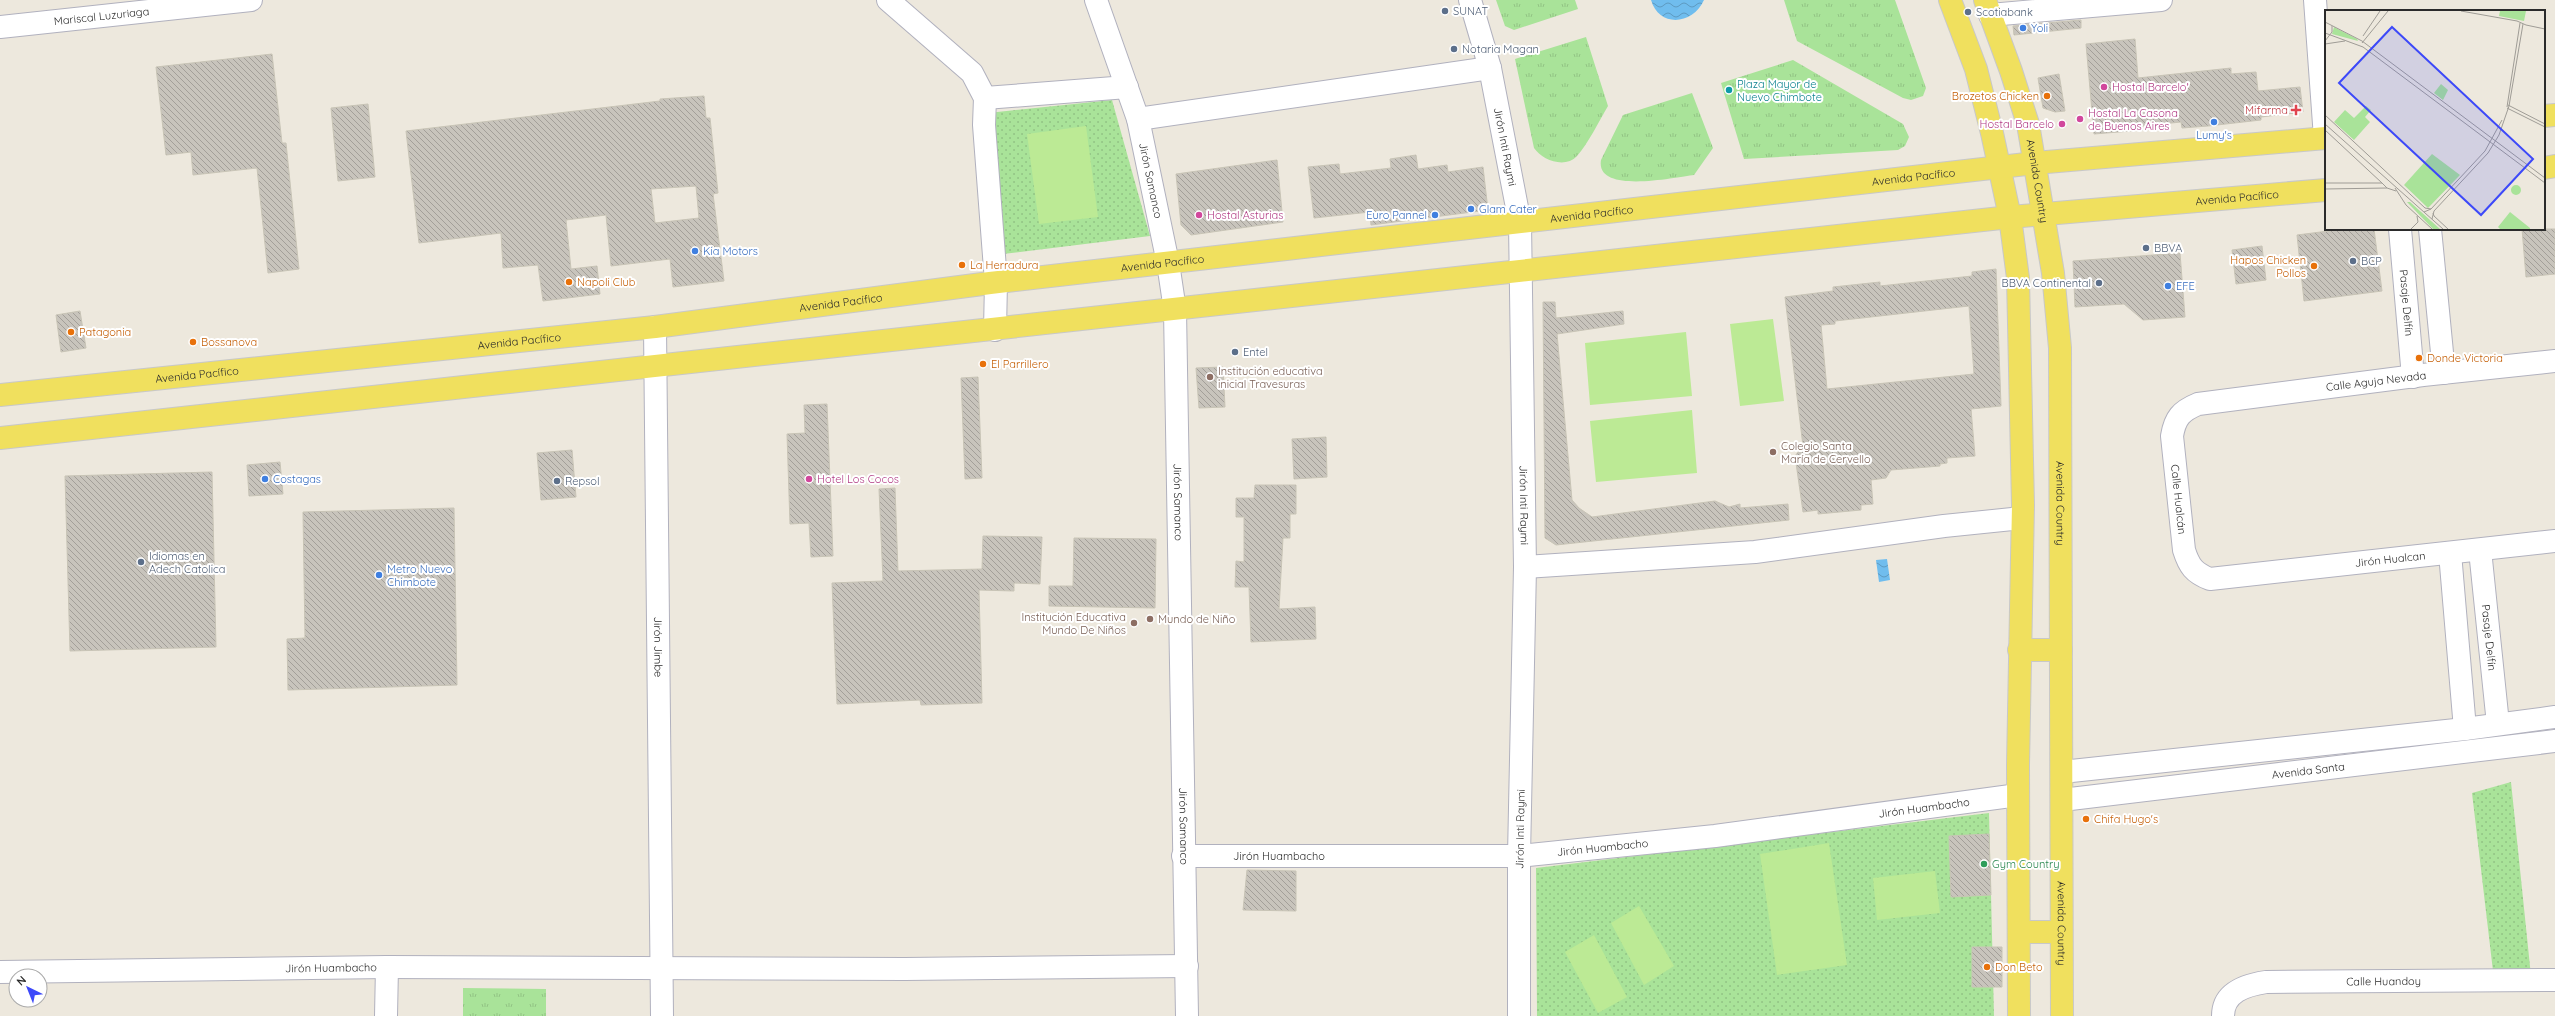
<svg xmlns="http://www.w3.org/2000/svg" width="2555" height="1016" font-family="Quicksand,sans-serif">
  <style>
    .grass { fill: url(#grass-tufts) }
    .park { fill: url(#park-dots) }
    .pitch { fill: #bcea95 }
    .water { fill: url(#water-waves) }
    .building { fill: url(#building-back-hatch); stroke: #c8c4b6; fill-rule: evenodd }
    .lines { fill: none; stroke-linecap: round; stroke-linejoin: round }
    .minor-casing { stroke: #b1b1be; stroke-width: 24 }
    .major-casing { stroke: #c8c8c8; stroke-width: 24 }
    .minor { stroke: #fff; stroke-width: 22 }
    .major { stroke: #f0e05e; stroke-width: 22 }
    .service-dot { fill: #5c6f8a; stroke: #fff; stroke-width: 1.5 }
    .shop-dot { fill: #3f7fe0; stroke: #fff; stroke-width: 1.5 }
    .hotel-dot { fill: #d1479c; stroke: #fff; stroke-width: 1.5 }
    .culture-dot { fill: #0f9aa8; stroke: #fff; stroke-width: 1.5 }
    .food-dot { fill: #e8710a; stroke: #fff; stroke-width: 1.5 }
    .health-dot { fill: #e0444e; stroke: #fff; stroke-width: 1.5 }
    .education-dot { fill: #8d6e63; stroke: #fff; stroke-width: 1.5 }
    .leisure-dot { fill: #2e9e5b; stroke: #fff; stroke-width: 1.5 }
    .labels { text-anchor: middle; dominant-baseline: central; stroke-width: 4; stroke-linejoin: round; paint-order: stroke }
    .service-label { font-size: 11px; fill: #4e5e75; stroke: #fff; text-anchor: start }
    .street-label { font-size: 11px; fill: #2b2b2b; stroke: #fff }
    .shop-label { font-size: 11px; fill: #366cbe; stroke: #fff; text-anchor: start }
    .culture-label { font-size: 11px; fill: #0d838f; stroke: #fff; text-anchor: start }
    .hotel-label { font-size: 11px; fill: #b23c85; stroke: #fff; text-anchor: start }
    .food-label { font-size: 11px; fill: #c56008; stroke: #fff; text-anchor: start }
    .health-label { font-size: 11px; fill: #be3a42; stroke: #fff; text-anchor: end }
    .education-label { font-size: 11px; fill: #785e54; stroke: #fff; text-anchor: start }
    .leisure-label { font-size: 11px; fill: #27864d; stroke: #fff; text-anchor: start }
    .inset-road { fill: none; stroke: #9f9c96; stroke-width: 1 }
    .view { fill: #3d49f9; fill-opacity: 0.15; stroke: #3d49f9; stroke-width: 2 }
    .inset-edge { fill: none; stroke: #2b2b2b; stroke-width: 2 }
  </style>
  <defs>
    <pattern id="grass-tufts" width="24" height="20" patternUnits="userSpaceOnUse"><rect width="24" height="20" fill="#a9e399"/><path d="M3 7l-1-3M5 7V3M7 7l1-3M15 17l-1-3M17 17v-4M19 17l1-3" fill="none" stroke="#92c384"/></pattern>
    <pattern id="park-dots" width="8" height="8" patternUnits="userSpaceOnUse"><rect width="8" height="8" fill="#a9e399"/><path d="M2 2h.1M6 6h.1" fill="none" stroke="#92c384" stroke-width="1.8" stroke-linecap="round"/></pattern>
    <pattern id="water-waves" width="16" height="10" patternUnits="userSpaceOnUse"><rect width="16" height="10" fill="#70bdee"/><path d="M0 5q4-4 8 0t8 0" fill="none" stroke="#5c9ac1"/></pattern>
    <pattern id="building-back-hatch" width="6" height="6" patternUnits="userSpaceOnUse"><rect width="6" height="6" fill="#c8c4bc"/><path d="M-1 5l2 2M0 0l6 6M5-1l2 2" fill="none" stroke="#a39f99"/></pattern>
  </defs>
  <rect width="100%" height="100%" fill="#ede8dd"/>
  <path class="grass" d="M 1496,0 L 1575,0 L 1578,9 L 1514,30 L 1505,26 Z
    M 1784,0 L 1895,0 L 1926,88 L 1923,96 L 1911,100 L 1903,98 L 1797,41 Z
    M 1586,37 L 1608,106 C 1599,121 1588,144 1577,156 C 1565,169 1542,160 1534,148 L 1515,59 Z
    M 1793,60 L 1903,124 L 1909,137 L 1905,146 L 1898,150 L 1744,159 L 1721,83 Z
    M 1692,93 L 1713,148 L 1694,175 C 1676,177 1595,195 1601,160 L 1623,115 Z
    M 463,988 L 546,989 L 546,1016 L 463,1016 Z"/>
  <path class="park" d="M 1112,100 L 1150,236 L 1003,254 L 988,113 Z
    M 2511,782 L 2531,976 L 2493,971 L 2472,793 Z
    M 1989,813 L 1994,1016 L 1537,1016 L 1536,868 Z"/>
  <path class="pitch" d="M 1086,126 L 1098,217 L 1039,224 L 1027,134 Z
    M 1773,319 L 1784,401 L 1740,406 L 1730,324 Z
    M 1686,332 L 1692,396 L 1590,405 L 1585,343 Z
    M 1692,410 L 1697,473 L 1596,482 L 1590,421 Z
    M 1829,843 L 1847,965 L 1777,975 L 1760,854 Z
    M 1935,871 L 1940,913 L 1877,920 L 1873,878 Z
    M 1639,906 L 1674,966 L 1644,985 L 1611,923 Z
    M 1594,935 L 1627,997 L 1598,1013 L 1565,952 Z"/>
  <path class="water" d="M 1651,0 L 1704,0 C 1693,25 1659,28 1651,0 Z
    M 1887,559 L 1890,580 L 1879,582 L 1876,560 Z"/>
  <path class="building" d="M 2081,20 L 2081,28 L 2014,35 L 2013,26 Z
    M 2135,39 L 2138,78 L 2231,68 L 2231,74 L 2256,72 L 2258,91 L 2300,87 L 2303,112 L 2261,117 L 2261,120 L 2208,126 L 2182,128 L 2181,122 L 2142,126 L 2143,130 L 2094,134 L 2086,44 Z
    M 272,54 L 282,143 L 286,143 L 299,269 L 268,273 L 257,168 L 193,175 L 191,152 L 166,155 L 156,67 Z
    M 2059,74 L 2065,111 L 2055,112 L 2043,108 L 2038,78 Z
    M 704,96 L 706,118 L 710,118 L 718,193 L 713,194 L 724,281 L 673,287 L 670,259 L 611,266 L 606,215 L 566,220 L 571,269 L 597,266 L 600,294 L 543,301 L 538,265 L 503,268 L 501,233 L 419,243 L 406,131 L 660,101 L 660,99 ZM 696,186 L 699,218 L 655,223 L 651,189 Z
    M 368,104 L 375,177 L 338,181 L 331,108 Z
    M 1416,155 L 1418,169 L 1447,165 L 1448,172 L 1483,167 L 1488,210 L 1371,225 L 1370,212 L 1314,218 L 1308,167 L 1339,164 L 1340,174 L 1391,168 L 1390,159 Z
    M 1277,160 L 1283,222 L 1191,235 L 1181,225 L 1176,174 Z
    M 2344,229 L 2374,229 L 2382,291 L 2304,301 L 2297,235 Z
    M 2522,229 L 2555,229 L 2555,274 L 2526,277 Z
    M 2262,246 L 2266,280 L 2236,284 L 2232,250 Z
    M 2180,253 L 2185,317 L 2143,320 L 2124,304 L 2075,307 L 2073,261 Z
    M 1996,269 L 2001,406 L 1971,409 L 1975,456 L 1947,458 L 1947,463 L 1940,464 L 1940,466 L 1891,470 L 1886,478 L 1871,480 L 1873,504 L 1861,505 L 1861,510 L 1818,514 L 1818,510 L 1803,512 L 1795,456 L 1803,446 L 1785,297 L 1833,291 L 1833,287 L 1880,282 L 1880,286 L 1972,276 L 1972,272 ZM 1969,306 L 1974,374 L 1827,389 L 1821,325 L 1835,324 L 1835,321 Z
    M 1543,302 L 1555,302 L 1556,318 L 1623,311 L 1624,324 L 1557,334 L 1572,500 L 1579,508 L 1592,517 L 1715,501 L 1729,507 L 1740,504 L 1740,508 L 1788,504 L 1789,520 L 1556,545 L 1545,538 Z
    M 80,311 L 86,348 L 61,352 L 56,315 Z
    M 1223,367 L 1225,407 L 1199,408 L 1196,368 Z
    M 978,377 L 982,478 L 965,479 L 961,378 Z
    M 827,404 L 833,556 L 811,557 L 809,523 L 790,524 L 787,434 L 805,433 L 804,405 Z
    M 1326,437 L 1327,477 L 1294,479 L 1292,439 Z
    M 572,450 L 576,497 L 541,500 L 537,453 Z
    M 280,462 L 283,494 L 249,496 L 247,465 Z
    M 212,472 L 216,647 L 70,651 L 65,476 Z
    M 1255,485 L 1296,485 L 1296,514 L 1290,514 L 1290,538 L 1283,538 L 1279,609 L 1315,607 L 1316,639 L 1251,642 L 1249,587 L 1235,587 L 1236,561 L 1244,562 L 1244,517 L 1236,517 L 1236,498 L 1254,498 Z
    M 895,488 L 898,571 L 982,569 L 983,536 L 1042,537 L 1040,584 L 1014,583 L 1014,591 L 979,590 L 982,703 L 921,705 L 920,700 L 837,704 L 832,583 L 883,581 L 879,489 Z
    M 454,508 L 457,685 L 288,690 L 287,639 L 305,638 L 303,512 Z
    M 1074,538 L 1156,539 L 1155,608 L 1049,606 L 1049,586 L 1073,586 Z
    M 1989,834 L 1991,895 L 1951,897 L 1949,836 Z
    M 1247,870 L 1296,871 L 1296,911 L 1243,910 Z
    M 1972,947 L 2002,947 L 2002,987 L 1972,987 Z"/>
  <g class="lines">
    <defs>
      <g id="minor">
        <path d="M 888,0 L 972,73 L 985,98 L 984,125 L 996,282 L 995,330"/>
        <path id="s1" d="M 1096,0 L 1138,119 L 1168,263 L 1175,310 L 1187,1016"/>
        <path id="s2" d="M 1470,0 L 1490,68 L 1520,223 L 1525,567 L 1519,856 L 1519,1016"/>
        <path d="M 2315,0 L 2325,138"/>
        <path d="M 1990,15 L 2161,0"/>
        <path id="s3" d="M 0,27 L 251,0"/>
        <path d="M 985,98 L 1127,87"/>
        <path d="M 1138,119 L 1490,68"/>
        <path id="s4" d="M 2400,229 L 2413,377"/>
        <path d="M 2430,229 L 2444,373"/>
        <path id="s5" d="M 655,327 L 662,1016"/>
        <path id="s6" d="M 2555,361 L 2423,375 L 2198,404 C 2181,411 2175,418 2172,436 L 2184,550 C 2189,566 2194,573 2210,579 L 2555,541"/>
        <path id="s7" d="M 2480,550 L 2498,724"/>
        <path d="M 2450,553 L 2465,729"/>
        <path d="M 1525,567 L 1755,552 L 1944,526 L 2022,518"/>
        <path d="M 2062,772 L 2465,729 L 2555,717"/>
        <path id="s8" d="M 2062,800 L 2555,741"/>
        <path id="s9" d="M 1183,856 L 1519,856 L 1715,836 L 2018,795"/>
        <path id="s10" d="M 0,972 L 387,967 L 905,969 L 1187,966"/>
        <path d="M 386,1016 L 387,967"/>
        <path id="s11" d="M 2223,1016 C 2223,992 2246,985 2266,982 L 2555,980"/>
      </g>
      <g id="major">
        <path d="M 1950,0 L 1976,69 L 1992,133 L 2010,217 L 2018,278 L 2023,505 L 2018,765 L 2019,1016"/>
        <path id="s12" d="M 1985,0 L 2011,71 L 2028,124 L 2053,273 L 2060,348 L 2062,1016"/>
        <path d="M 2544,116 L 2555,115"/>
        <path d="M 2544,168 L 2555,166"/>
        <path id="s13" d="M 0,395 L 655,327 L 990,283 L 2035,163 L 2326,138"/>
        <path id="s14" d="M 0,438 L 2010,217 L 2326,190"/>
        <path d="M 2019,650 L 2061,650"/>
        <path d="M 2019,932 L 2061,932"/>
      </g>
    </defs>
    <use href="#minor" class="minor-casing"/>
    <use href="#major" class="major-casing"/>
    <use href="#minor" class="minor"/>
    <use href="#major" class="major"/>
  </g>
  <g class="service-dot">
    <circle cx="1445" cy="11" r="4"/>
    <circle cx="1968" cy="12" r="4"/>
    <circle cx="1454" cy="49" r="4"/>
    <circle cx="2146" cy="248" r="4"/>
    <circle cx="2353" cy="261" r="4"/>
    <circle cx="2099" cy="283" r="4"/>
    <circle cx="1235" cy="352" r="4"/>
    <circle cx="557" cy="481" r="4"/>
    <circle cx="141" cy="562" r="4"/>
  </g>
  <g class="shop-dot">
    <circle cx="2023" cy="28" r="4"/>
    <circle cx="2214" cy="122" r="4"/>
    <circle cx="1471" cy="209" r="4"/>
    <circle cx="1435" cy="215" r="4"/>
    <circle cx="695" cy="251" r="4"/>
    <circle cx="2168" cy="286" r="4"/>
    <circle cx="265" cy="479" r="4"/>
    <circle cx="379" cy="575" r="4"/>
  </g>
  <g class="hotel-dot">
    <circle cx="2104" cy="87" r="4"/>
    <circle cx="2080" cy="119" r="4"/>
    <circle cx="2062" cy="124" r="4"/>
    <circle cx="1199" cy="215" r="4"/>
    <circle cx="809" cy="479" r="4"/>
  </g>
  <circle class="culture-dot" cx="1729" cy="90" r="4"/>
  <g class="food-dot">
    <circle cx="2047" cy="96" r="4"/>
    <circle cx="962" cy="265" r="4"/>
    <circle cx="2314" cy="266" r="4"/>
    <circle cx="569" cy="282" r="4"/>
    <circle cx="71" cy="332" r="4"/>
    <circle cx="193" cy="342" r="4"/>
    <circle cx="2419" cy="358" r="4"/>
    <circle cx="983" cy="364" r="4"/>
    <circle cx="2086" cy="819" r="4"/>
    <circle cx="1987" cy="967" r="4"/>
  </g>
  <path class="health-dot" d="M2294 104h4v4h4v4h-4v4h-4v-4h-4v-4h4z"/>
  <g class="education-dot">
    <circle cx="1210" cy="377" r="4"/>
    <circle cx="1773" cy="452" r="4"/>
    <circle cx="1150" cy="619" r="4"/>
    <circle cx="1134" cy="623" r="4"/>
  </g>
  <circle class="leisure-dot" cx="1984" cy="864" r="4"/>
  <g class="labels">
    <g class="service-label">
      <text x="1453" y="11">SUNAT</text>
      <text x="1976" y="12">Scotiabank</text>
      <text x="1462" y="49">Notaria Magan</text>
      <text x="2154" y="248">BBVA</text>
      <text x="2361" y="261">BCP</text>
      <text x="2091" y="283" text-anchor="end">BBVA Continental</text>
      <text x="1243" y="352">Entel</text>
      <text x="565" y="481">Repsol</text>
      <text x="149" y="556">Idiomas en<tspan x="149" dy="13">Adech Catolica</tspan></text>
    </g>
    <g class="street-label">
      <text stroke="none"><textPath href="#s3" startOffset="102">Mariscal Luzuriaga</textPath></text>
      <text stroke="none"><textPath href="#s2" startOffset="151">Jirón Inti Raymi</textPath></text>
      <text stroke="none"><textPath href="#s13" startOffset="1926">Avenida Pacífico</textPath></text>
      <text stroke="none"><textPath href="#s1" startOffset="189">Jirón Samanco</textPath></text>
      <text stroke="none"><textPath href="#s12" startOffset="189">Avenida Country</textPath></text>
      <text stroke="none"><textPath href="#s14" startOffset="2250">Avenida Pacífico</textPath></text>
      <text stroke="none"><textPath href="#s13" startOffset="1602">Avenida Pacífico</textPath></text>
      <text stroke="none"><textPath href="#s13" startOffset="1170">Avenida Pacífico</textPath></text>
      <text stroke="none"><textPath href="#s13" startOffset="846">Avenida Pacífico</textPath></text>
      <text stroke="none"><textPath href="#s4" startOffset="74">Pasaje Delfín</textPath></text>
      <text stroke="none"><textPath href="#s13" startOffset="522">Avenida Pacífico</textPath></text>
      <text stroke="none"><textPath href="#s13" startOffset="198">Avenida Pacífico</textPath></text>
      <text transform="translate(2376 381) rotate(-7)">Calle Aguja Nevada</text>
      <text stroke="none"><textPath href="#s6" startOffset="467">Calle Hualcán</textPath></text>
      <text stroke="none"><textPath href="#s1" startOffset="513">Jirón Samanco</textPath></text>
      <text stroke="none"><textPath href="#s12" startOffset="513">Avenida Country</textPath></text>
      <text stroke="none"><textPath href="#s2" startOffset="511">Jirón Inti Raymi</textPath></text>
      <text stroke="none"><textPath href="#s6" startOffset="740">Jirón Hualcan</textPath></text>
      <text stroke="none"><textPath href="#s7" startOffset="88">Pasaje Delfín</textPath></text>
      <text stroke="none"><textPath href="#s5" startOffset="320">Jirón Jimbe</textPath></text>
      <text stroke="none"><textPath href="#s8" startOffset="248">Avenida Santa</textPath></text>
      <text stroke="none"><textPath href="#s9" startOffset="744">Jirón Huambacho</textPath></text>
      <text stroke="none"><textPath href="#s1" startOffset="837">Jirón Samanco</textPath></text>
      <text transform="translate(1520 829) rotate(-89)">Jirón Inti Raymi</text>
      <text stroke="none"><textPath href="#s9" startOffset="420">Jirón Huambacho</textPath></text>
      <text stroke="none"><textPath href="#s9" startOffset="96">Jirón Huambacho</textPath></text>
      <text stroke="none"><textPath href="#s12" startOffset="933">Avenida Country</textPath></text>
      <text stroke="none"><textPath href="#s10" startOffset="331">Jirón Huambacho</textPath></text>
      <text stroke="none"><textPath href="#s11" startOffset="178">Calle Huandoy</textPath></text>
    </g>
    <g class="shop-label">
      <text x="2031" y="28">Yoli</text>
      <text x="2214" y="135" text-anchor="middle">Lumy's</text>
      <text x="1479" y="209">Glam Cater</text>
      <text x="1427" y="215" text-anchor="end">Euro Pannel</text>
      <text x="703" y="251">Kia Motors</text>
      <text x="2176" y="286">EFE</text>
      <text x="273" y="479">Costagas</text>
      <text x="387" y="569">Metro Nuevo<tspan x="387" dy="13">Chimbote</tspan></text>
    </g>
    <g class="culture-label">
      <text x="1737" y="84">Plaza Mayor de<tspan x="1737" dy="13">Nuevo Chimbote</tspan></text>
    </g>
    <g class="hotel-label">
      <text x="2112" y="87">Hostal Barcelo'</text>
      <text x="2088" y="113">Hostal La Casona<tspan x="2088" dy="13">de Buenos Aires</tspan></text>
      <text x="2054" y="124" text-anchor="end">Hostal Barcelo</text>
      <text x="1207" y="215">Hostal Asturias</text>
      <text x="817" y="479">Hotel Los Cocos</text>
    </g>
    <g class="food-label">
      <text x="2039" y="96" text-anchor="end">Brozetos Chicken</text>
      <text x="2306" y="260" text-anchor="end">Hapos Chicken<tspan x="2306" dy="13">Pollos</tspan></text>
      <text x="970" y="265">La Herradura</text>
      <text x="577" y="282">Napoli Club</text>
      <text x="79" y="332">Patagonia</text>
      <text x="201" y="342">Bossanova</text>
      <text x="2427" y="358">Donde Victoria</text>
      <text x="991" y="364">El Parrillero</text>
      <text x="2094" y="819">Chifa Hugo's</text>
      <text x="1995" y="967">Don Beto</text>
    </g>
    <g class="health-label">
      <text x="2288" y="110">Mifarma</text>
    </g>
    <g class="education-label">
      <text x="1218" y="371">Institución educativa<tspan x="1218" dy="13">inicial Travesuras</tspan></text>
      <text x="1781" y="446">Colegio Santa<tspan x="1781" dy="13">María de Cervello</tspan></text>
      <text x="1126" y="617" text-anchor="end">Institución Educativa<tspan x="1126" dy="13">Mundo De Niños</tspan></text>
      <text x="1158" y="619">Mundo de Niño</text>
    </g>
    <g class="leisure-label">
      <text x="1992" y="864">Gym Country</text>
    </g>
  </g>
  <g transform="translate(2325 10)">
    <rect width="220" height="220" fill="#ede8dd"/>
    <path d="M 41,96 L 46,100 L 40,107 L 45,112 L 29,130 L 9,112 L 20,100 L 29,108 ZM 82,192 L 85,192 L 115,219 L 108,219 Z" fill="#a9e399"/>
    <path d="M 175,1 L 201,1 L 199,11 L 174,6 ZM 9,17 L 32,29 L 33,31 L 7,24 ZM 116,74 L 123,80 L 118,90 L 109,83 ZM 107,144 L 135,165 L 103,198 L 79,175 ZM186 180a5 5 0 1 1 10 0a5 5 0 1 1-10 0ZM 185,202 L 205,218 L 205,219 L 175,219 L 173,217 Z" fill="#a9e399"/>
    <path class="inset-road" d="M 136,1 L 192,11 L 201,15 L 220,19M 0,12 L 37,31 L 220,168M 0,23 L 38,37 L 220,173M 38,26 L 55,1M 0,31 L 7,22 L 7,16M 37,33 L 63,1M 0,34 L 20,31M 183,95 L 220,114M 182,97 L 195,13M 182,98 L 220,117M 0,105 L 100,198 L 106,199M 0,114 L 118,219M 0,120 L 57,173M 0,173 L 57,173M 57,173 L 62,178 L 71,181M 70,178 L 81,195 L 107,219M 0,179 L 62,178M 99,202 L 106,199 L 160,141 L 177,110M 108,203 L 109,206 L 123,219M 107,209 L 109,201 L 163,143 L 174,125 L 184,96 L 198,14M 86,219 L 93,212 L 92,206"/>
    <path class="view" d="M 67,17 L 208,149 L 156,205 L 14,73 Z"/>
    <rect width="220" height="220" class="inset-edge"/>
  </g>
  <g transform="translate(28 988) rotate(317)"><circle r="19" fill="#ffffff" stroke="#aaaaaa"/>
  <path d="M0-3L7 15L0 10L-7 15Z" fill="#3d49f9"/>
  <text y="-6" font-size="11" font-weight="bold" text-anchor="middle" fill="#2b2b2b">N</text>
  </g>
</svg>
